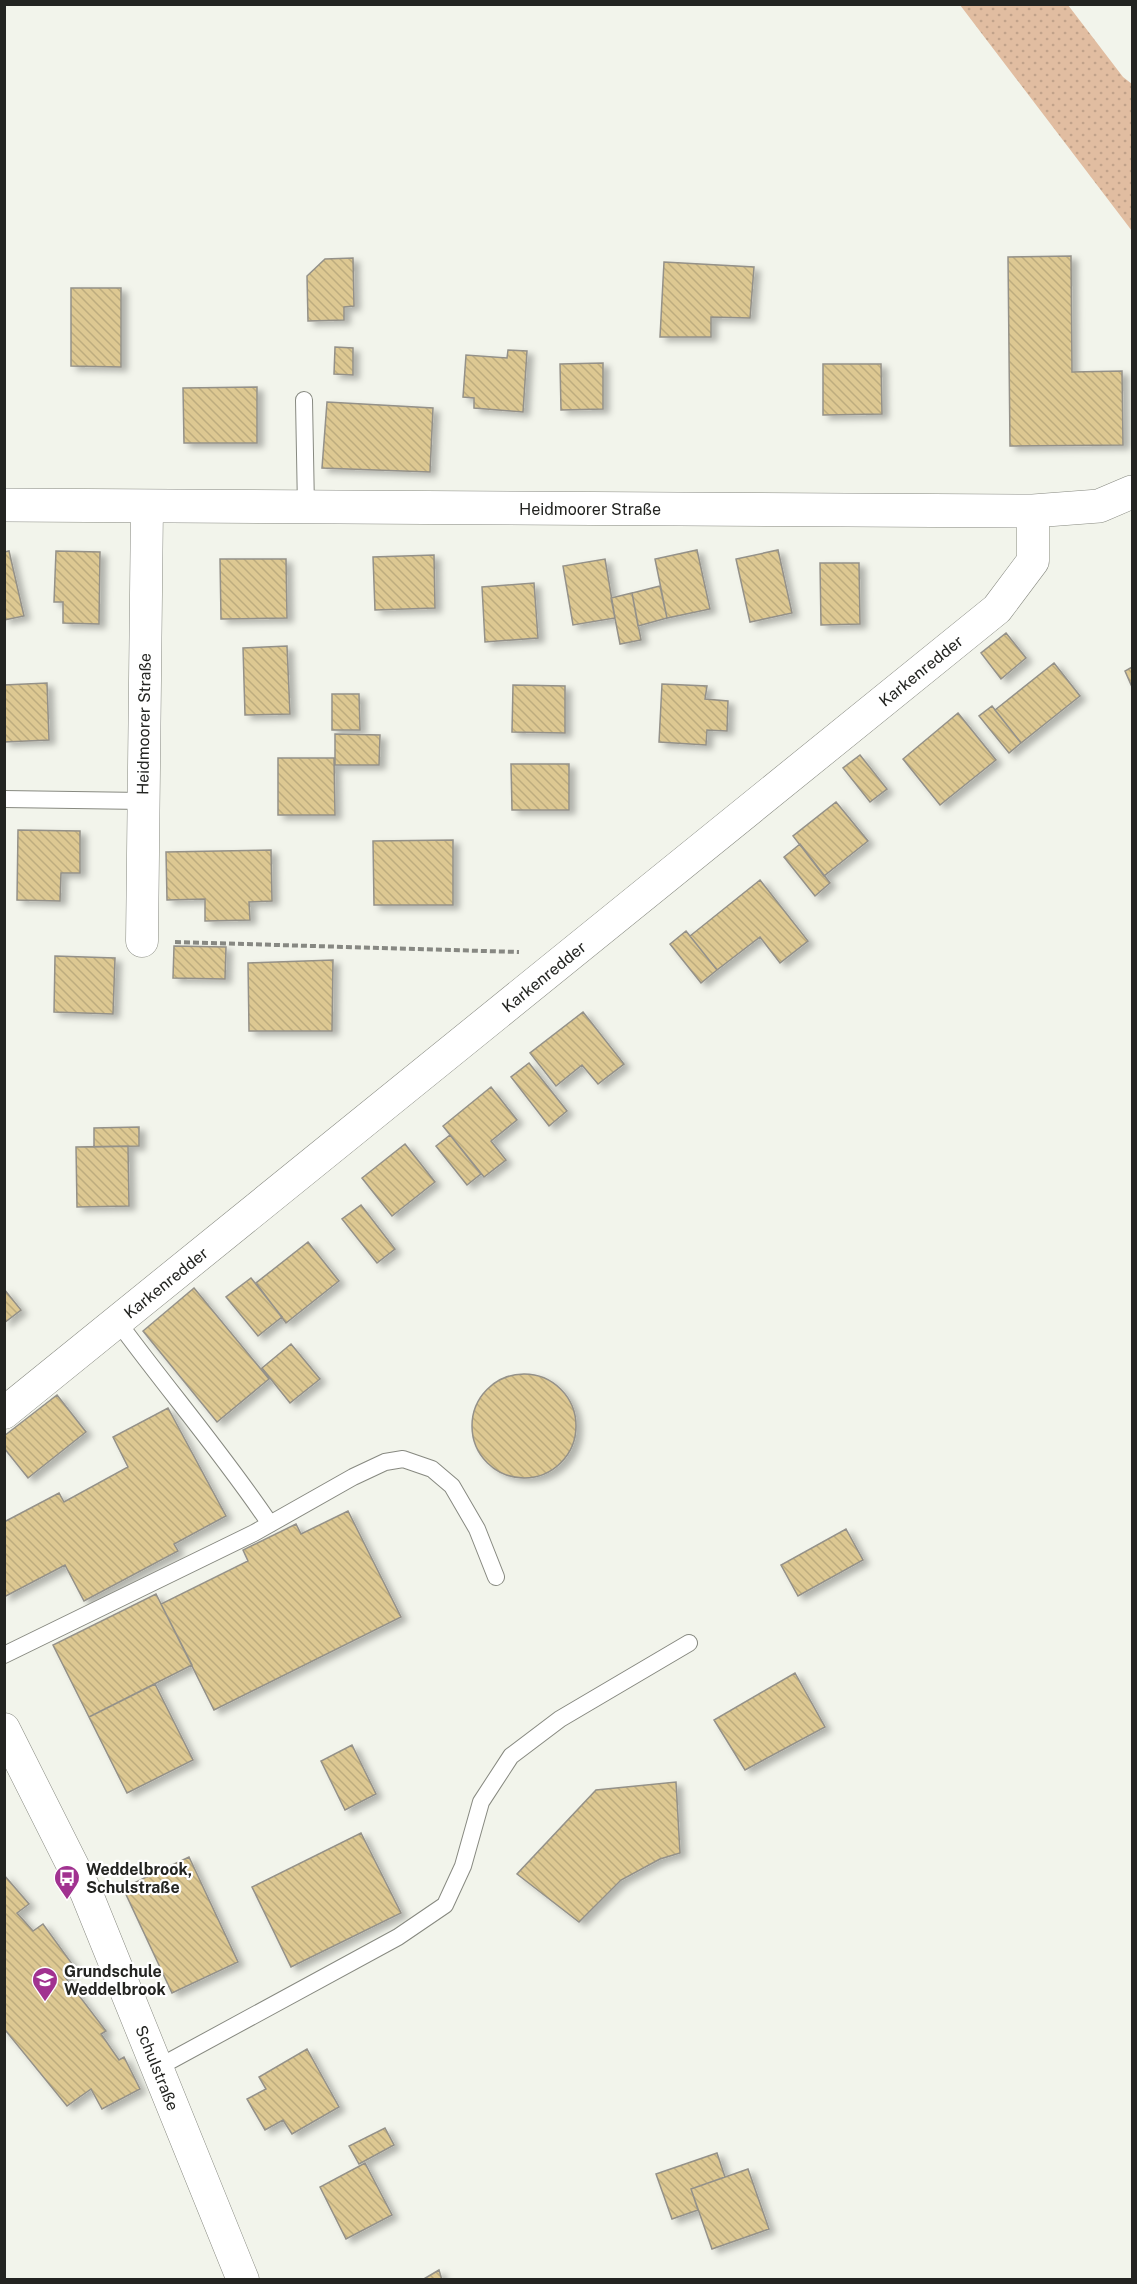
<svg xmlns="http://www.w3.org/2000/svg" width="1137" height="2284" font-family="'Public Sans',sans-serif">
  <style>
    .grass { fill: url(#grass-dots) }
    .building { fill: url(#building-back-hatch); stroke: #949189; stroke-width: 1.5; filter: url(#shadow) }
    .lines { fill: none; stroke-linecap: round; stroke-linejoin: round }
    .service-casing { stroke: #878980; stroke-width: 18 }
    .minor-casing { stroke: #878980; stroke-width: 33 }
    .tertiary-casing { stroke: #878980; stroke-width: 34 }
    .path { stroke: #878882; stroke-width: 4; stroke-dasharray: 6 3; stroke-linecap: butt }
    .service { stroke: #fff; stroke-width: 16 }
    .minor { stroke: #fff; stroke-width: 32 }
    .tertiary { stroke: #fff; stroke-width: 33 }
    .labels { text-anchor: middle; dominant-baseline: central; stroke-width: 4.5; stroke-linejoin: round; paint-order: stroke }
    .street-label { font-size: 16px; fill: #232421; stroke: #fff }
    .poi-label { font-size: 16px; font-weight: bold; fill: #232421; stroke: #fff; text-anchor: start }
  </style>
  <defs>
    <pattern id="grass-dots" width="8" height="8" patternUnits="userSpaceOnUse" patternTransform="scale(1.5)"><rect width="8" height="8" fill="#e1bda1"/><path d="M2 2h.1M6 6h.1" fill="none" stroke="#c1a28a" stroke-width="1.8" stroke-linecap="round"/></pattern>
    <pattern id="building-back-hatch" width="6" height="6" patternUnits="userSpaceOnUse" patternTransform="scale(1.5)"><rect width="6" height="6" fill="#ddc892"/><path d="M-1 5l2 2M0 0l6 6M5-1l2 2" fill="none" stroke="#bdac7e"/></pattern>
    <filter id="shadow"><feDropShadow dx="6" dy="4" stdDeviation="3" flood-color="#0004"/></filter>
  </defs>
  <rect width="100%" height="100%" fill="#f2f4eb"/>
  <path class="grass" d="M 960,5 L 1068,5 L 1123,77 L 1132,84 L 1132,231 Z"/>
  <path class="building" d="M 1071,256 L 1072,372 L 1122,371 L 1123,445 L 1010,446 L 1008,257 Z
    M 353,258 L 354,306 L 344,307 L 344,320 L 308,321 L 307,276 L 325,259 Z
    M 664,262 L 754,267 L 750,318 L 711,317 L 711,337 L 660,337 Z
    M 71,288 L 121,288 L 121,367 L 71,366 Z
    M 335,347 L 353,348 L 353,375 L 334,374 Z
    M 508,350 L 527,351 L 523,412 L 474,408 L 474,398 L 463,397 L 466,355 L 507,358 Z
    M 603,363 L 603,409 L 561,410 L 560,364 Z
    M 823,364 L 881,364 L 882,414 L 823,415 Z
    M 257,387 L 257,443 L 184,443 L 183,388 Z
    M 327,402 L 433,408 L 430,472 L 322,468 Z
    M 697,550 L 710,609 L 667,618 L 655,559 Z
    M 778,550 L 792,613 L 750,622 L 736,559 Z
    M 9,551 L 24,616 L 4,620 L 4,552 Z
    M 56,551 L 100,552 L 99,624 L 63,623 L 63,602 L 54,602 Z
    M 434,555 L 435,608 L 375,610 L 373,557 Z
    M 220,559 L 286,559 L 287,618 L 221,619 Z
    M 605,559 L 615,618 L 573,625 L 563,566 Z
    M 820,563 L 859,563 L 860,624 L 821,625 Z
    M 534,583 L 538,638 L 485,642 L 482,587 Z
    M 660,586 L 667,618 L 638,626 L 632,593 Z
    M 632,593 L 641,640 L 620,644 L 611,598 Z
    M 1006,633 L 1026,658 L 1001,679 L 981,653 Z
    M 287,646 L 290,714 L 245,715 L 243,648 Z
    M 1054,663 L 1080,696 L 1021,743 L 995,710 Z
    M 1132,667 L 1132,687 L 1125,671 Z
    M 47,683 L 49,740 L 4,742 L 4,685 Z
    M 662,684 L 707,686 L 705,699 L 728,701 L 727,731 L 707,730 L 706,745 L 659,742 Z
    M 513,685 L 565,686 L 565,733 L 512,732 Z
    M 332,694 L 359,694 L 360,730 L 332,730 Z
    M 992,706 L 1021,743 L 1009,753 L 979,716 Z
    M 958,713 L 996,760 L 940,805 L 903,759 Z
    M 335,734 L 380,735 L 379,765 L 335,765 Z
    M 860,755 L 887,789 L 870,802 L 843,768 Z
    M 278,758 L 334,758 L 335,815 L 278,815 Z
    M 511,764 L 569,764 L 569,810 L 512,810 Z
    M 836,802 L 868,841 L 824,876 L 793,836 Z
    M 18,830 L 80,831 L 80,873 L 61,873 L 60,901 L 17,900 Z
    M 453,840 L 453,905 L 374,905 L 373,841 Z
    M 800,844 L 830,883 L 815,896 L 784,857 Z
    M 271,850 L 272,901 L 249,902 L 250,920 L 205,921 L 205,899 L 167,900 L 166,852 Z
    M 760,880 L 808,941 L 780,963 L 760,937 L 717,970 L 690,936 Z
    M 686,931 L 717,970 L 701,983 L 670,944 Z
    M 174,946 L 226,947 L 225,979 L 173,978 Z
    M 55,956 L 115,958 L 113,1014 L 54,1012 Z
    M 333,960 L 332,1031 L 249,1031 L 248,963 Z
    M 583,1012 L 624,1064 L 598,1084 L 582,1065 L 556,1086 L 530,1053 Z
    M 529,1063 L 567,1111 L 549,1126 L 511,1077 Z
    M 491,1087 L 517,1120 L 491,1141 L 506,1160 L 484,1177 L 443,1126 Z
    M 139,1127 L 139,1146 L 94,1147 L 94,1128 Z
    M 450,1135 L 481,1174 L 467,1185 L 436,1146 Z
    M 405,1144 L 435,1182 L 392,1216 L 362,1178 Z
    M 128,1146 L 129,1206 L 77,1207 L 76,1147 Z
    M 361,1205 L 395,1249 L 377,1263 L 342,1219 Z
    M 308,1242 L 339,1281 L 286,1323 L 256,1283 Z
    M 251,1278 L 282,1317 L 258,1336 L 226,1297 Z
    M 194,1288 L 269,1379 L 217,1422 L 143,1331 Z
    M 4,1289 L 21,1310 L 4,1323 Z
    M 291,1344 L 320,1379 L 290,1403 L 262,1368 Z
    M472 1426a52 52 0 1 1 104 0a52 52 0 1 1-104 0Z
    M 57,1395 L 86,1432 L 28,1478 L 4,1448 L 4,1436 Z
    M 168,1408 L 226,1516 L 174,1544 L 178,1551 L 84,1601 L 65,1565 L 4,1597 L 4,1522 L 59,1493 L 64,1502 L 128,1467 L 113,1437 Z
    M 348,1511 L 401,1617 L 214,1710 L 161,1604 L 248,1561 L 243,1550 L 296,1524 L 301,1534 Z
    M 846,1529 L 863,1560 L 798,1596 L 781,1565 Z
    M 156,1594 L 192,1665 L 89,1717 L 53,1645 Z
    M 795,1673 L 825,1727 L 745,1770 L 714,1720 Z
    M 155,1684 L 193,1760 L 127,1793 L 89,1717 Z
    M 352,1745 L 376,1794 L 345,1810 L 321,1761 Z
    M 676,1782 L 680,1853 L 660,1859 L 621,1880 L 579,1922 L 517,1874 L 596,1790 Z
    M 361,1833 L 401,1913 L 291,1967 L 252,1887 Z
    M 189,1857 L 238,1962 L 172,1993 L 123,1888 Z
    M 4,1875 L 29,1904 L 17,1913 L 33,1931 L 43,1924 L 75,1968 L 64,1976 L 106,2031 L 101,2034 L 119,2060 L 124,2057 L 140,2089 L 102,2109 L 91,2089 L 67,2106 L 6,2031 L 4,2033 Z
    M 307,2049 L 339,2107 L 292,2134 L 283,2120 L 265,2130 L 247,2099 L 266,2089 L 259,2077 Z
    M 385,2128 L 394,2145 L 359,2164 L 349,2146 Z
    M 717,2153 L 725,2177 L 691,2189 L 698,2210 L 672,2219 L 656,2174 Z
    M 365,2163 L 392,2215 L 346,2239 L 320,2187 Z
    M 748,2169 L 769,2229 L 712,2249 L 691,2189 Z
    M 439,2270 L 442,2280 L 422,2280 Z"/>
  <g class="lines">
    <defs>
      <path id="service" d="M 304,400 L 306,508
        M 4,799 L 143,801
        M 118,1322 C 168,1390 223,1454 270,1524
        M 4,1655 L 254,1533 L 353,1477 L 385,1462 L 403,1459 L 432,1469 L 452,1486 L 477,1529 L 496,1577
        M 157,2068 L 398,1937 L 445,1905 L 463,1866 L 481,1802 L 511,1756 L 560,1719 L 689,1643"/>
      <path id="minor" d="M 142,941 L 147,507
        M 4,1413 L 997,609 L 1033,561 L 1033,511
        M 4,1729 L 86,1892 L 243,2280"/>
      <path id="tertiary" d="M 4,505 L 1033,511 L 1099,506 L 1132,492"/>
    </defs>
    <use href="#service" class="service-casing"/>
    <use href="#minor" class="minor-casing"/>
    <use href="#tertiary" class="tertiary-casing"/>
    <path class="path" d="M 175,942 L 519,952"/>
    <use href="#service" class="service"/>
    <use href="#minor" class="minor"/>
    <use href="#tertiary" class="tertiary"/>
  </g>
  <defs>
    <symbol id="bus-pin" viewBox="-11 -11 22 30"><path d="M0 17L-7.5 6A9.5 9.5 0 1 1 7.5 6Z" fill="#a13290" stroke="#fff"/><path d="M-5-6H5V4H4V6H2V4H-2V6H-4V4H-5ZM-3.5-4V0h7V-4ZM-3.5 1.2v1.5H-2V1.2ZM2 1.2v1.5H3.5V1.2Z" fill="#fff"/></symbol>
    <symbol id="school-pin" viewBox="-11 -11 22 30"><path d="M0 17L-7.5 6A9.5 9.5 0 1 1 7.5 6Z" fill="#a13290" stroke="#fff"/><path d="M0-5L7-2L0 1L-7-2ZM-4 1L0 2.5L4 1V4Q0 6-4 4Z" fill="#fff"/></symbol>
  </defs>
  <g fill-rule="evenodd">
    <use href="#bus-pin" x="52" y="1863" width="30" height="40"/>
    <use href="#school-pin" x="30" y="1965" width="30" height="40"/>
  </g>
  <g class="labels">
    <g class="street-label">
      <text x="590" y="509">Heidmoorer Straße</text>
      <text transform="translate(921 671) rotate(-39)">Karkenredder</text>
      <text transform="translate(144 724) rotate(-89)">Heidmoorer Straße</text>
      <text transform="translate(544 977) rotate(-39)">Karkenredder</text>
      <text transform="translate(166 1283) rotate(-39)">Karkenredder</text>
      <text transform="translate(157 2068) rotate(68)">Schulstraße</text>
    </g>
    <g class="poi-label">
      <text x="86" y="1869">Weddelbrook,<tspan x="86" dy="18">Schulstraße</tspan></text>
      <text x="64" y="1971">Grundschule<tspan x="64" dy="18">Weddelbrook</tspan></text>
    </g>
  </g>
  <rect width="1137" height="2284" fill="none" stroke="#232421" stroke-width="12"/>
</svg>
